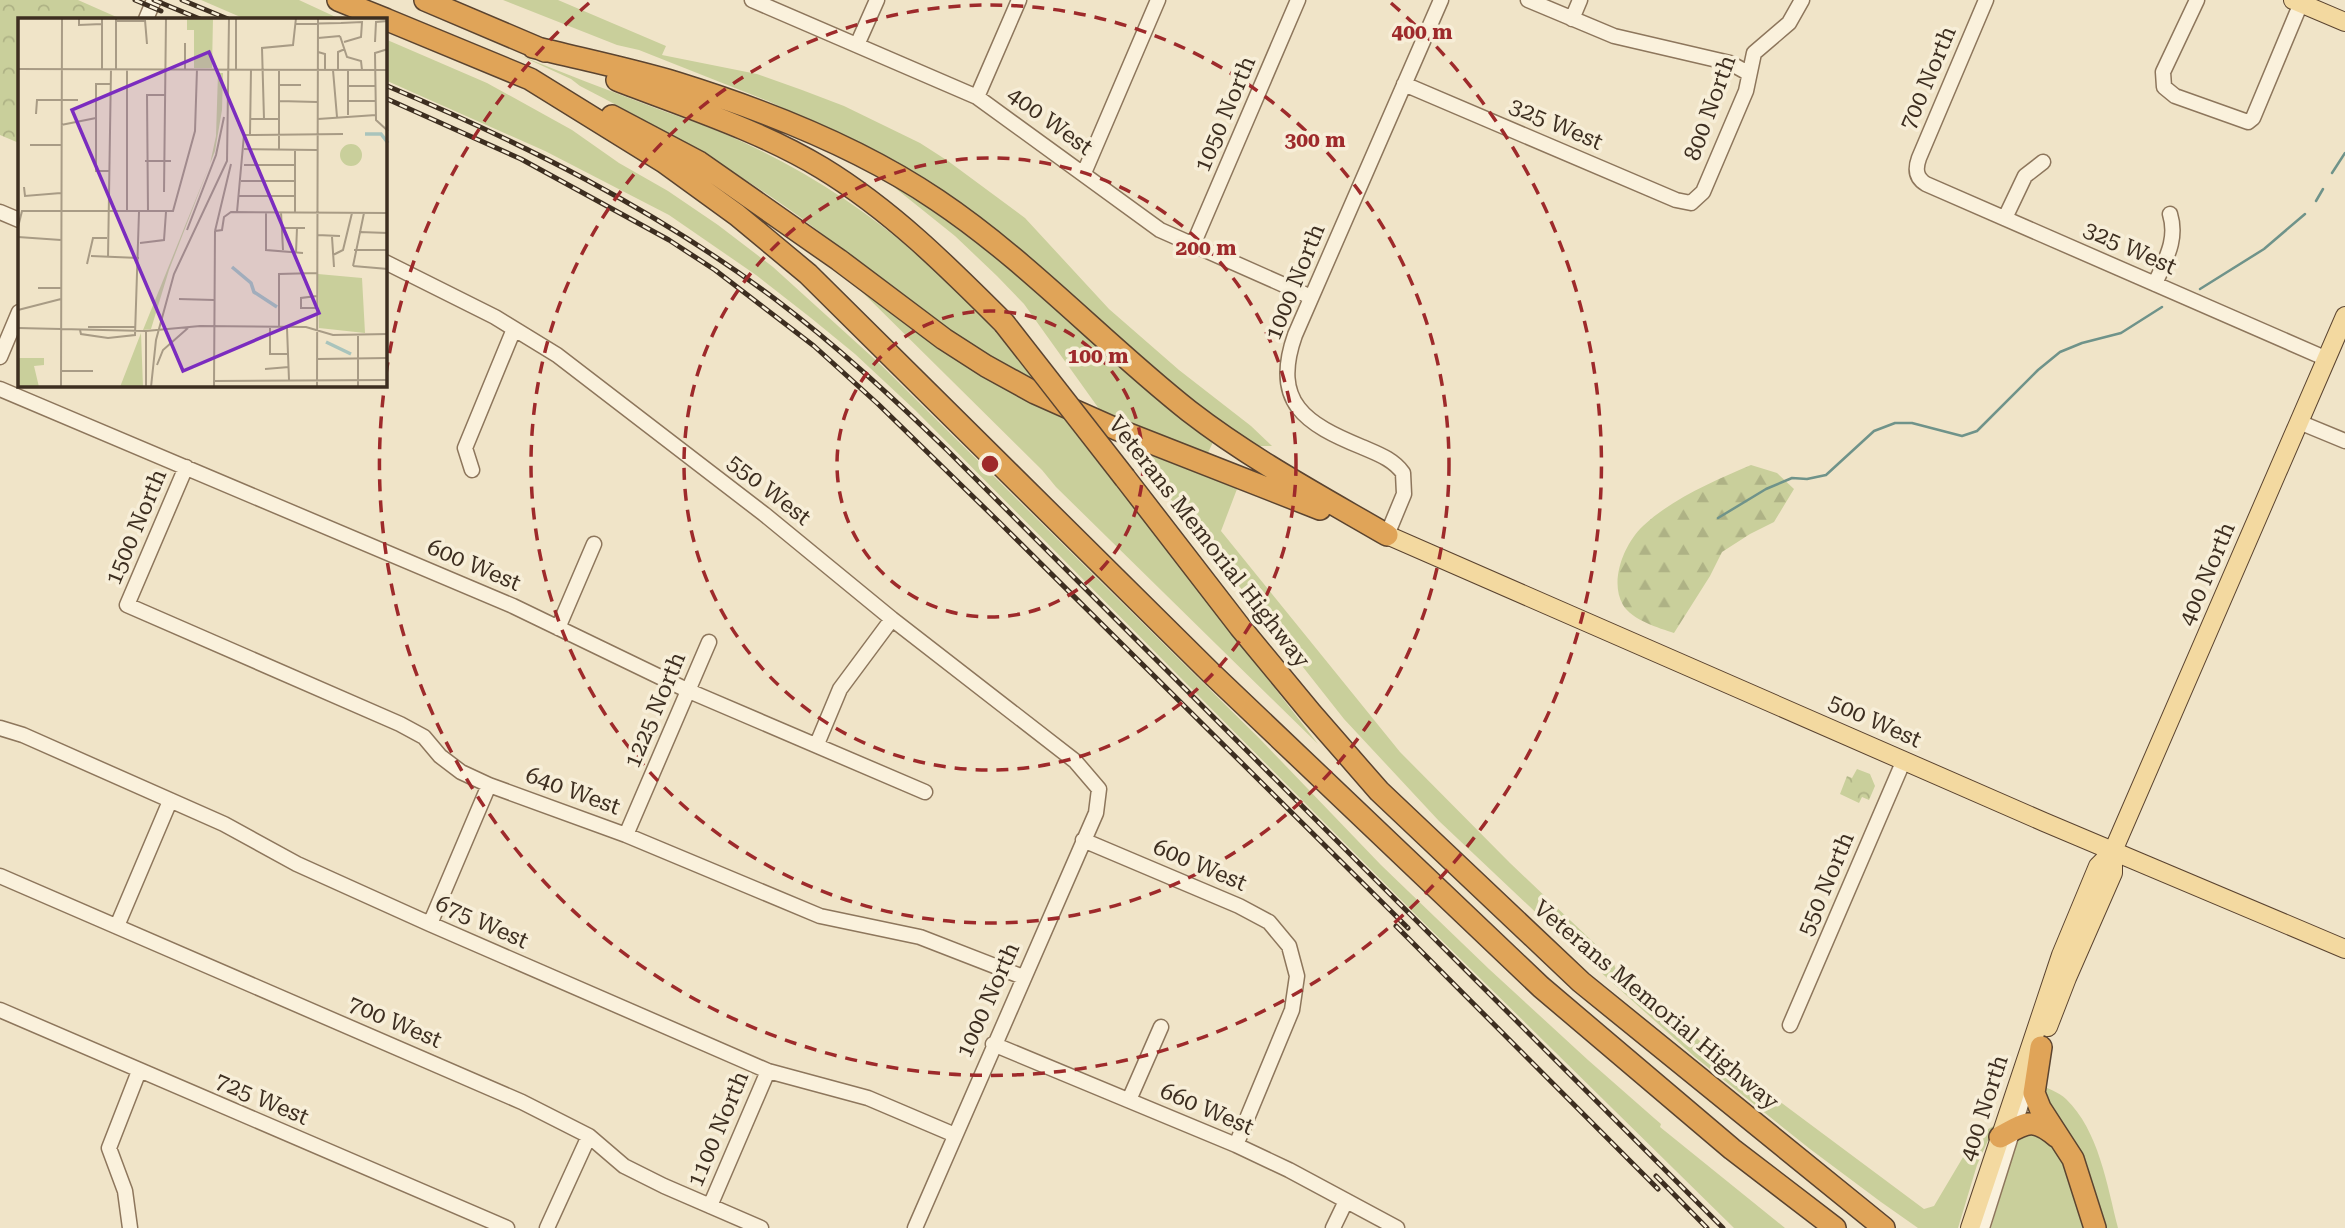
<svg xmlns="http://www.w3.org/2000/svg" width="2345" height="1228" font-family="'Roboto Serif',serif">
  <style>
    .grass { fill: #c9cf9b }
    .forest { fill: url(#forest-firs) }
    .park { fill: url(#park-crowns) }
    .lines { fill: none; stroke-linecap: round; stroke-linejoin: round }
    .stream { stroke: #6f938a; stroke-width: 2.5 }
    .minor-casing { stroke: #8d765c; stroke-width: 17 }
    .major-casing { stroke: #5b4430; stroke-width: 20 }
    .highway-casing { stroke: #5b4430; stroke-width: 24 }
    .minor { stroke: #faf1dc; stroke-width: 14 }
    .major { stroke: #f3d9a0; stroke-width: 18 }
    .highway { stroke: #e0a458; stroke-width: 21 }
    .rail-casing { stroke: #3d2e20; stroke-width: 5 }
    .rail { stroke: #f7eed8; stroke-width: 2.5; stroke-dasharray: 8; stroke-linecap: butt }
    .highway-bridge-casing { stroke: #5b4430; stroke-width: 24; stroke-linecap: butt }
    .highway-bridge { stroke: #e0a458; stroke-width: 21 }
    .ring { fill: none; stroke: #9e2a2b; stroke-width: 3.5; stroke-dasharray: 12 9 }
    .labels { text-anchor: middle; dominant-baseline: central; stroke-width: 7; stroke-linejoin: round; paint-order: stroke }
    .street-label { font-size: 23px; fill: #3d2e20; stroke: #f7eed8 }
    .inset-river { fill: none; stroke: #a9c4bc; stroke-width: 3.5 }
    .inset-road { fill: none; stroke: #a89b85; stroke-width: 2 }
    .view { fill: #7b2cbf; fill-opacity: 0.15; stroke: #7b2cbf; stroke-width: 3.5 }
    .inset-edge { fill: none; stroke: #3d2e20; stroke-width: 3.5 }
    .centre { fill: #9e2a2b; stroke: #f7eed8; stroke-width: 3.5 }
    .ring-label { font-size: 21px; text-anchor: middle; font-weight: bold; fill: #9e2a2b; stroke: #f7eed8; stroke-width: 7; stroke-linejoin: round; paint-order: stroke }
  </style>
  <defs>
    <pattern id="forest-firs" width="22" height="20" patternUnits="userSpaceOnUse" patternTransform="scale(1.75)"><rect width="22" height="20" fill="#c9cf9b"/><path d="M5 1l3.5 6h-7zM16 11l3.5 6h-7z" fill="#aeb285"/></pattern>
    <pattern id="park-crowns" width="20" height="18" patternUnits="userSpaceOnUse" patternTransform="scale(1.75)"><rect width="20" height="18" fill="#c9cf9b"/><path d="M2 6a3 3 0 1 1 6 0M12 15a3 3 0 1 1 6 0" fill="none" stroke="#aeb285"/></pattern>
  </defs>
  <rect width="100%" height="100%" fill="#f0e4c8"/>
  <path class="grass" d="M 201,0 L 299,0 L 340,19 L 245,19 Z
    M 503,0 L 558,0 L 666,46 L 662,55 L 757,74 L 802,90 L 844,106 L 920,143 L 948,161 L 1025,218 L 1109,309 L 1179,370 L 1251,426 L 1272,446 L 1257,446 L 1218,421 L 898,167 L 898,162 L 768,101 L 639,50 L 617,45 Z
    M 385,39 L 487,83 L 572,130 L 619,163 L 668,191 L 718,225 L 773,267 L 880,364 L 1259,738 L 1381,865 L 1489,969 L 1588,1060 L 1654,1118 L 1661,1124 L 1660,1127 L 1785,1228 L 1734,1228 L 1424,923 L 915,410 L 855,354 L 811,318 L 756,275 L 669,215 L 545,151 L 385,80 Z
    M 521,56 C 564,73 607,90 650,106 C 673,115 697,122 720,132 C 849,186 956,275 1040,386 L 1001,366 L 892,291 L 895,288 C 856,262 821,231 783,205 C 718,160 650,122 580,86 L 571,79 Z
    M 879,175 C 999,251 1105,349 1214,440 L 1206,457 L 1102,413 L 1024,304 L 997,276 L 955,236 Z
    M 853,283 L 1061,412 L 1318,744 L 1056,487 L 1042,470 Z
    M 1123,439 L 1237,489 L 1221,531 L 1400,752 L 1510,863 L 1613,961 L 1616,970 L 1712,1051 L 1924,1209 L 1934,1206 L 1975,1137 L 1995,1125 L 1977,1165 L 1958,1228 L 1918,1228 L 1881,1202 L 1810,1149 L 1695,1057 L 1566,941 L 1439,821 L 1344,719 Z
    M 2037,1083 C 2046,1088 2059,1092 2066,1099 C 2099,1131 2107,1185 2118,1228 L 2102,1228 L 2066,1131 Z
    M 2046,1133 L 2068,1164 L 2086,1228 L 1991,1228 L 2019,1134 Z"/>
  <path class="forest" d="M 1751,465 L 1777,473 L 1794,489 L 1774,522 L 1750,534 L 1722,552 L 1710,576 L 1674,633 C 1659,628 1632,620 1623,605 C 1609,581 1624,544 1643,526 C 1673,498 1714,481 1751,465 Z"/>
  <path class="park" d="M 0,0 L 78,0 L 121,19 L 19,19 L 19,143 L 0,135 Z
    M 1857,769 L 1870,774 L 1875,786 L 1869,800 L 1862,797 L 1859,803 L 1840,794 L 1847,776 L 1852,778 Z"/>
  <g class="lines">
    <path class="stream" d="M 2332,173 L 2345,153
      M 2316,201 L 2323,189
      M 2200,289 L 2264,249 L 2305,214
      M 1718,518 L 1766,489 L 1792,478 L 1807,479 L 1826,475 L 1874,431 L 1895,423 L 1912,423 L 1962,436 L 1977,431 L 2038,370 L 2060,352 L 2082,343 L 2121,333 L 2162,307"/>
    <defs>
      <path id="minor" d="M 752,0 L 977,97 L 1160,230 L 1311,297
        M 1528,0 L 1614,36 L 1730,63 L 1748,73
        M 1986,0 L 1919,158 C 1915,169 1916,178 1926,184 L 2327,359
        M 2197,0 L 2163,72 L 2164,87 L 2175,96 L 2248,122 L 2253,118 L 2301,3
        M 146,19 L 154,0
        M 1572,19 L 1580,0
        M 857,45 L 877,0
        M 1404,84 L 1676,200 L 1691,203 L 1703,192 L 1746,91 L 1754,53 L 1789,23 L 1802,0
        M 977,97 L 1019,0
        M 1084,173 L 1158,0
        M 0,212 L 19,220
        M 2005,218 L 2025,176 L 2043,162
        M 1193,245 L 1298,0
        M 385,262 L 495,317 L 557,355 L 764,514 L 892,619 L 1075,761 L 1099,789 L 1096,813 L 915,1228
        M 2155,284 C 2165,260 2178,240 2170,214
        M 0,357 L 19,312
        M 0,389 L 513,606 L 689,691 L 925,792
        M 2299,422 L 2345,441
        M 186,467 L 127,605 L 400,724 L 424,737 L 440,756 L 461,772 L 489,785 L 626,835 L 820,916 L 920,937 L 1023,977
        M 472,470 L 465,448 L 514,329
        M 1387,535 L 1404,494 L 1403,473 C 1393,459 1378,454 1362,447 C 1306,424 1271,403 1295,335 L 1441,0
        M 558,628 L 594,544
        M 0,728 L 23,735 L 224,824 L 297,864 L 430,924 L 768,1071 L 868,1098 L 955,1135
        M 817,744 L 840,689 L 892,619
        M 626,835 L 709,642
        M 1083,840 L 1239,906 L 1269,922 L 1289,946 L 1297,976 L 1292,1010 L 1236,1145
        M 0,876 L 522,1102 L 589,1136 L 624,1166 L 664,1186 L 761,1228
        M 430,924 L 489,785
        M 117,926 L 170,801
        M 0,1010 L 507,1228
        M 1790,1025 L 1904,760
        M 993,1044 L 1236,1145 L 1289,1170 L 1397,1228
        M 1129,1100 L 1161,1027
        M 710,1206 L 768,1071
        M 130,1228 L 125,1191 L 109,1148 L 139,1071
        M 547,1228 L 589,1136
        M 1333,1228 L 1346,1201
        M 1982,1228 L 2029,1079"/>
      <path id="major" d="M 2293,0 L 2345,22
        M 1387,535 L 2044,822 L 2345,949
        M 2048,1027 L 2067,978 L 2113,873 L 2113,851
        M 1970,1228 L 2061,955 L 2098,866 L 2113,851 L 2345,316"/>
      <path id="highway" d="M 338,0 L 385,19
        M 425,0 L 545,51
        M 385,19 L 530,79 L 664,162 L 737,215 L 808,274 L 1211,673 L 1541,987 L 1732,1149 L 1835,1228
        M 533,47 C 581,59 630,69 677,83 C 767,111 859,147 937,200 C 1028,261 1103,343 1189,411 C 1251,459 1320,496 1387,535
        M 617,80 C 686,107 759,130 822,168 C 891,210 947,266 1004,323
        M 612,116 L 699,162 L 839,260 L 944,339 L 986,366 L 1035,393 L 1116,429 L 1320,509
        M 1125,478 L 1240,627 L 1311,713 L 1379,791 L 1581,982 L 1884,1228
        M 2041,1047 L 2034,1093 L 2040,1108 L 2073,1159 L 2095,1228
        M 2000,1137 C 2026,1123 2032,1116 2057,1137"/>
    </defs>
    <use href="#minor" class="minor-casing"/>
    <use href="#major" class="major-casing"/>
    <use href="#highway" class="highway-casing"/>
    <use href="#minor" class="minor"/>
    <use href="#major" class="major"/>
    <use href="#highway" class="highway"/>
    <defs>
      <path id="rail" d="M 135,0 L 161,11
        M 154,0 L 200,19
        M 182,0 L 228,19
        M 385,85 C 523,143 655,209 775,299 C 836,345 892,397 947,450 L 1723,1228
        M 385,98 L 521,159 L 669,240 L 715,270 L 814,346 L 878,404 L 999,522 L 1408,928
        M 1396,926 L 1658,1189
        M 1656,1176 L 1707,1228"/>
    </defs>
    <use href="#rail" class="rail-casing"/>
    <use href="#rail" class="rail"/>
    <defs>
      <path id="highway-bridge" d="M 1004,323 L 1125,478"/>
    </defs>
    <use href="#highway-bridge" class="highway-bridge-casing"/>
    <use href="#highway-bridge" class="highway-bridge"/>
  </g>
  <g class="ring">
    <circle cx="990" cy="464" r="153"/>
    <circle cx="990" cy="464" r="306"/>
    <circle cx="990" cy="464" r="459"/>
    <path d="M386 374A611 611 0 0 1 589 3M1391 3A611 611 0 1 1 384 390"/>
  </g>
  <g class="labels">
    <g class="street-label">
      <text transform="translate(1928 78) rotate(-67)">700 North</text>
      <text transform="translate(1710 108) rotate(-70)">800 North</text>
      <text transform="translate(1225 114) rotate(-67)">1050 North</text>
      <text transform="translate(1050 121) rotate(36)">400 West</text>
      <text transform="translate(1556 124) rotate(23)">325 West</text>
      <text transform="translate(2130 248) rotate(24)">325 West</text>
      <text transform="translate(1295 282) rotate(-68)">1000 North</text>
      <text transform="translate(769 490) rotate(38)">550 West</text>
      <text transform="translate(136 527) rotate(-67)">1500 North</text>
      <text transform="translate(1209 542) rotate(52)">Veterans Memorial Highway</text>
      <text transform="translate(474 565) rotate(23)">600 West</text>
      <text transform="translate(2207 574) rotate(-67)">400 North</text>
      <text transform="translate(655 710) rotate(-67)">1225 North</text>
      <text transform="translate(1875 721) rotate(24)">500 West</text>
      <text transform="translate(573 791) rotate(20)">640 West</text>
      <text transform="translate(1200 865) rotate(23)">600 West</text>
      <text transform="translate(1826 884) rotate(-67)">550 North</text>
      <text transform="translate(482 922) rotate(24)">675 West</text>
      <text transform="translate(988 1000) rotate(-66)">1000 North</text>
      <text transform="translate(1656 1005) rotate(40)">Veterans Memorial Highway</text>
      <text transform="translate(395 1022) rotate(23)">700 West</text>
      <text transform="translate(262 1099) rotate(23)">725 West</text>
      <text transform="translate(1984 1108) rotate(-72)">400 North</text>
      <text transform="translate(1207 1109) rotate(23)">660 West</text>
      <text transform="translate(718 1129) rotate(-67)">1100 North</text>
    </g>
  </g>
  <g transform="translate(18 18)">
    <rect width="369" height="369" fill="#f0e4c8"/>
    <path d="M 200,55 L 205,55 L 204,92 L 197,133 L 151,252 L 133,311 L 125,312 L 192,146 L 198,118 ZM322 137a11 11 0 1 1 22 0a11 11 0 1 1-22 0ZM 123,315 L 125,369 L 102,369 ZM 0,340 L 26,340 L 26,347 L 16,348 L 21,369 L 0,369 Z" fill="#c9cf9b"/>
    <path d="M 169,0 L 195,0 L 194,50 L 176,50 L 176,12 L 169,12 ZM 300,256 L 344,260 L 347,315 L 301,310 Z" fill="#c9cf9b"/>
    <path class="inset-river" d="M 347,116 L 363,116 L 370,125M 214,249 L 233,265 L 236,274 L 259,289M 308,324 L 333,336"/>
    <path class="inset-road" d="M 61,0 L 61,7 L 84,6M 84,0 L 84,51M 98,0 L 98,51M 127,2 L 129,26M 98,3 L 127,3M 323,5 L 344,4 L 343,19 L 326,24M 278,6 L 323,5M 322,18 L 329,39 L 343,43 L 344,52M 300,20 L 322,18M 357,24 L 358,4 L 370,3M 167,25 L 167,51M 370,31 L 357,35 L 358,102 L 370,113M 300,34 L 307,36 L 307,52M 0,51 L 370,52M 109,51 L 109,194M 218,51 L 218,0M 315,52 L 319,99M 320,52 L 320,34 L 327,31M 261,67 L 283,67M 330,68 L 358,68M 261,83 L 299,84M 330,83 L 358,83M 18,96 L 19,82 L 60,82M 330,97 L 330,52M 232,101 L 261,101M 246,101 L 244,30 L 275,27 L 278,0M 300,101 L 358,97M 43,107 L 78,100M 232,116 L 233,51M 12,127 L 43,127M 226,131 L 299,132M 261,132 L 261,51M 277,132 L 277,194M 127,143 L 153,143M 226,147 L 277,147M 92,153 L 78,153 L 78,66 L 93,66M 223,163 L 277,163M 6,169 L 7,178 L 43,175M 146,174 L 148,0M 220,178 L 277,178M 130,193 L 129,77 L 147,77M 219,194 L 226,117 L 325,116M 248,194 L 248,232 L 285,235M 263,194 L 265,232M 0,209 L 4,193 L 155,193 L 177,113 L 179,51M 263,210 L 287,210M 169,212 L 198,137 L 206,99M 197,213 L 204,212 L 206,199 L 213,194 L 370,195M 197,213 L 213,146M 341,214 L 370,215M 299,217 L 322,218M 0,219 L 43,222M 314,219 L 316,249M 122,225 L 146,222 L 148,194M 336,232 L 370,232M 278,235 L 279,210M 315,237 L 325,232 L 334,195M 73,238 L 121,240M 90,240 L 93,51M 69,246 L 75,220 L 89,220M 335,248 L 346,195M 335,248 L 370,251M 20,270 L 43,270M 299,278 L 283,280 L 283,290 L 299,290M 161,281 L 196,282M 0,292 L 43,281M 261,308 L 261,256 L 299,255M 70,309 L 118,309M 0,310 L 128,313M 252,310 L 252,336 L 270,336M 269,310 L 271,362M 62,312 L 63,316 L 90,320 L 117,317 L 121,194M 128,313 L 182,308 L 288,309 L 315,317 L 370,316M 299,341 L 370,340M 139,347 L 145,332 L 170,310M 247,351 L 271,349M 43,353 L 75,353M 196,363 L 370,362M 128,368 L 128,313M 43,369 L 44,0M 133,369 L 138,322 L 156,256 L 209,143 L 211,0M 196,369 L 197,213M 299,369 L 300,0M 340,369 L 340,317"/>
    <path class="view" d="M 191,34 L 301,295 L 165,353 L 54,92 Z"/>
    <rect width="369" height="369" class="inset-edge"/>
  </g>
  <circle cx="990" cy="464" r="10" class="centre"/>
  <g class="ring-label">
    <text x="1422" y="39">400 m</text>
    <text x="1315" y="147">300 m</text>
    <text x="1206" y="255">200 m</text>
    <text x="1098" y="363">100 m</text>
  </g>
</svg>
